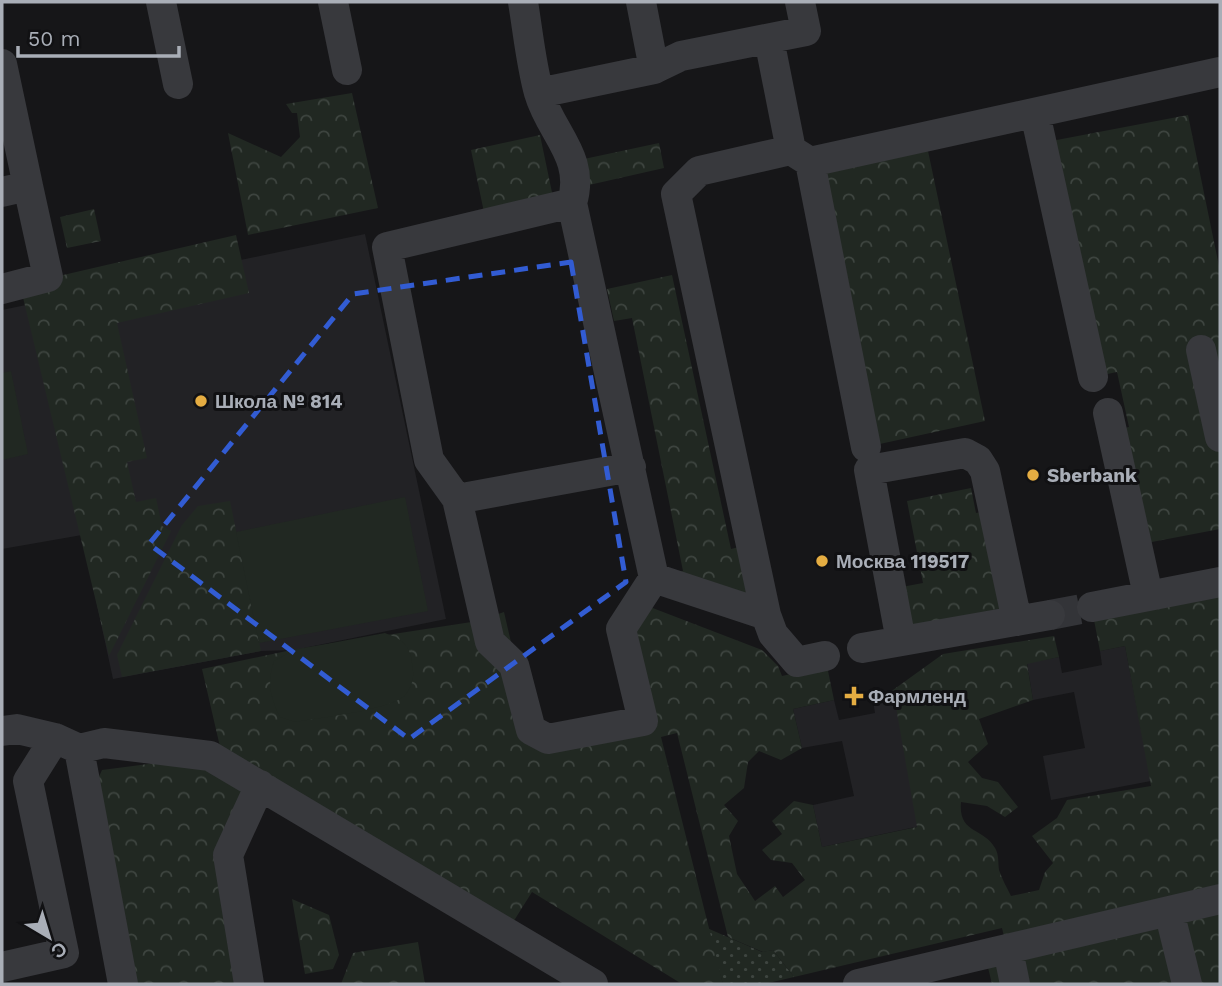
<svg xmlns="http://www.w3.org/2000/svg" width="1222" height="986" font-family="'Work Sans',sans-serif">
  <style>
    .built { fill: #222225 }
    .grass { fill: url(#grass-dots) }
    .forest { fill: url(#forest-crowns) }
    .garden { fill: #212822 }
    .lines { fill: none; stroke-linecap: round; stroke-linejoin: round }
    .minor-tunnel { stroke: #333438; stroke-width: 30; stroke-dasharray: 30 15; stroke-linecap: butt }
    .minor { stroke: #38393d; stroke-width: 30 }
    .marked { fill: none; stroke: #325cd3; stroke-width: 5; stroke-dasharray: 14 9; stroke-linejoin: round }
    .poi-dot { fill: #e5ad42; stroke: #111113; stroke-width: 2.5 }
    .labels { text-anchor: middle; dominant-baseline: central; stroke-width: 6; stroke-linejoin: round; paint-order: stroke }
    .poi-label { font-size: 19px; font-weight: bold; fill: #a9aeb7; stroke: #111113; text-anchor: start }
  </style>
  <defs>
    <pattern id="grass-dots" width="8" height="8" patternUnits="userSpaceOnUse" patternTransform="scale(1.75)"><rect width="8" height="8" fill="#212822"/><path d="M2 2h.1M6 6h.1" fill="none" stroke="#3e4540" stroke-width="1.8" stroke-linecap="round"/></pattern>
    <pattern id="forest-crowns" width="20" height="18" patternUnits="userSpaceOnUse" patternTransform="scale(1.75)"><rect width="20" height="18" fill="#212822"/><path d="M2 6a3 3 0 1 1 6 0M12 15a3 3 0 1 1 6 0" fill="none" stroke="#3e4540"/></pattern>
  </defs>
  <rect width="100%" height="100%" fill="#161618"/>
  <path class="built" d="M 365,234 L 446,619 L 294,650 L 261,651 L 113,679 L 82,535 L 2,549 L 2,310 Z
    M 1125,646 L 1151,781 L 1051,800 L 1043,756 L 1085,748 L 1074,692 L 1033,700 L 1027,663 L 1059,657 L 1062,673 L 1102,665 L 1100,651 Z
    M 893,690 L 920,826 L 822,847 L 813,805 L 854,796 L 842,741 L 802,748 L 793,709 L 834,700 L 839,720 L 875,713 L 872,694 Z"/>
  <path class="grass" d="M 707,928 L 762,952 L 773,950 L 794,977 L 764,984 L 723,984 Z"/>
  <path class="forest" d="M 352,93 L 378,208 L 248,235 L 228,133 L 281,157 L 300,137 L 297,113 L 292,113 L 286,104 Z
    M 1188,115 L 1220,271 L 1220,529 L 1136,545 L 1111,431 L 1129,427 L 1117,372 L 1093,377 L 1041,143 Z
    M 540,135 L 554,202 L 485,217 L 471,150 Z
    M 659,143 L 664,168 L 589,185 L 584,159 Z
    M 928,151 L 985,421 L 866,447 L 812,174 Z
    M 94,209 L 101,241 L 67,248 L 60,217 Z
    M 236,235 L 249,293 L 117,323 L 147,458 L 127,462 L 136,502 L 156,498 L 162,526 L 171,531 L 109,656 L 20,285 Z
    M 672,275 L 731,549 L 751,544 L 766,615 L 654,578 L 683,571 L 632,318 L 614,321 L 607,289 Z
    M 971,488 L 976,513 L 986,511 L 1007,622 L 901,641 L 891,589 L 923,583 L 907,501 Z
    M 230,501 L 261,651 L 122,677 L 117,655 L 182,525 L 198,506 Z
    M 1220,594 L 1220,984 L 992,984 L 985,955 L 1007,949 L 1002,928 L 794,977 L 773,950 L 763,952 L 728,937 L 677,733 L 661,737 L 723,984 L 682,984 L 532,892 L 510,927 L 221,751 L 202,669 L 296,649 L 478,621 L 504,612 L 531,729 L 643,720 L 621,629 L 637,602 L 762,650 L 778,666 L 782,676 L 827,666 L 834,700 L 793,709 L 802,748 L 781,760 L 759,751 L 748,762 L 744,788 L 724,805 L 738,821 L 729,836 L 737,874 L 755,901 L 775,886 L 783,897 L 805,880 L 792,863 L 771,860 L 762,850 L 782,834 L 772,821 L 794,801 L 813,805 L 822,847 L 917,827 L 893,690 L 943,654 L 1054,636 L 1059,657 L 1027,664 L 1033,700 L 979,719 L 988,744 L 968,762 L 982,778 L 998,782 L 1018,807 L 1005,817 L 987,806 L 961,802 C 958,834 983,827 995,848 C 999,854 998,863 999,870 C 1002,879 1007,888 1011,896 L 1039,890 L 1045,872 L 1053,863 L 1032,836 L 1057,818 L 1067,800 L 1151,786 L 1125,646 L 1100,651 L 1094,620 Z
    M 210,756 L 260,785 L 228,855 L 249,984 L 123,984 L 88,801 L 102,770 Z
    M 292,899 L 329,915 L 339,955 L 333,969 L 305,974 Z
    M 418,942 L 425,984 L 341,984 L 353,953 Z"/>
  <path class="garden" d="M 11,371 L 28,454 L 2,460 L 2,373 Z
    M 405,497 L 428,611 L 259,643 L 236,532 Z
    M 385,633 C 402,639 410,645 412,663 C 414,675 414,683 406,694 C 394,710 317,718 295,722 L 280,717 C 270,697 267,682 274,661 L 294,650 Z"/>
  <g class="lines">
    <path class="minor-tunnel" d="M 1050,615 L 1092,607"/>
    <path class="minor" d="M 161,2 L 178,84
      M 333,2 L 347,70
      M 523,2 C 528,32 531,64 539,93 C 551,134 586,157 572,203 L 654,578 L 766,615
      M 641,2 L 654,69
      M 769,39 L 791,150
      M 2,64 L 28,186
      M 539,93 L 654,69 L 681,56 L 806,31 L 800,2
      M 1035,113 L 1093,377
      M 810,162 L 866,447
      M 2,192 L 28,186 L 48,277 L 2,289
      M 1201,350 L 1220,437
      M 1108,413 L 1148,595
      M 631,467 L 457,499 L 490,642 L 514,665 L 531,730 L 548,739 L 643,721 L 621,629 L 654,578
      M 457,499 L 429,460 L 387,247 L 572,203
      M 1092,607 L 1220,582
      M 901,641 L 869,470 L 965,453 L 978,460 L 985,471 L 1017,621
      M 862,648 L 1050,615
      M 825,656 L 797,662 L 773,634 L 766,615 L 676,194 L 699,171 L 791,150 L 810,162 L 1220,72
      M 2,731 L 17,729 L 55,738 L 79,749 L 104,743 L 210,756 L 593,984
      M 79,749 L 123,984
      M 1169,911 L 1187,984
      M 1008,950 L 1015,984
      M 2,967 L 64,953 L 28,781 L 55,738
      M 249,984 L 228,855 L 260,785
      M 858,984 L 1220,899"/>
  </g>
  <path class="marked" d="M 571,262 L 626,582 L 409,739 L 149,544 L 353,294 Z"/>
  <g class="poi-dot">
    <circle cx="201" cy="401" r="7"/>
    <circle cx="1033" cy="475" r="7"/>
    <circle cx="822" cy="561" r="7"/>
    <path d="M850.5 685.5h7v7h7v7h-7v7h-7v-7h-7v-7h7z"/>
  </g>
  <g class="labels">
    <g class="poi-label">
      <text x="215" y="401">Школа № 814</text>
      <text x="1047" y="475">Sberbank</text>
      <text x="836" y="561">Москва 119517</text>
      <text x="868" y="696">Фармленд</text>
    </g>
  </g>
  <rect width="1222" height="986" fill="none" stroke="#a9aeb7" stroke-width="7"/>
  <g transform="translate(49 937) rotate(142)" stroke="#111113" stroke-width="5" paint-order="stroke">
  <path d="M0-5L12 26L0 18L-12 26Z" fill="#a9aeb7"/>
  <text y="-10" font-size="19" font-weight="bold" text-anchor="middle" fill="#a9aeb7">С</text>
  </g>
  <path d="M18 46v10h161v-10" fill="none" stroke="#a9aeb7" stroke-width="3.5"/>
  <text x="28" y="46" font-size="21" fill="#a9aeb7" stroke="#111113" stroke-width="5" paint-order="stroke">50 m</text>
</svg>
